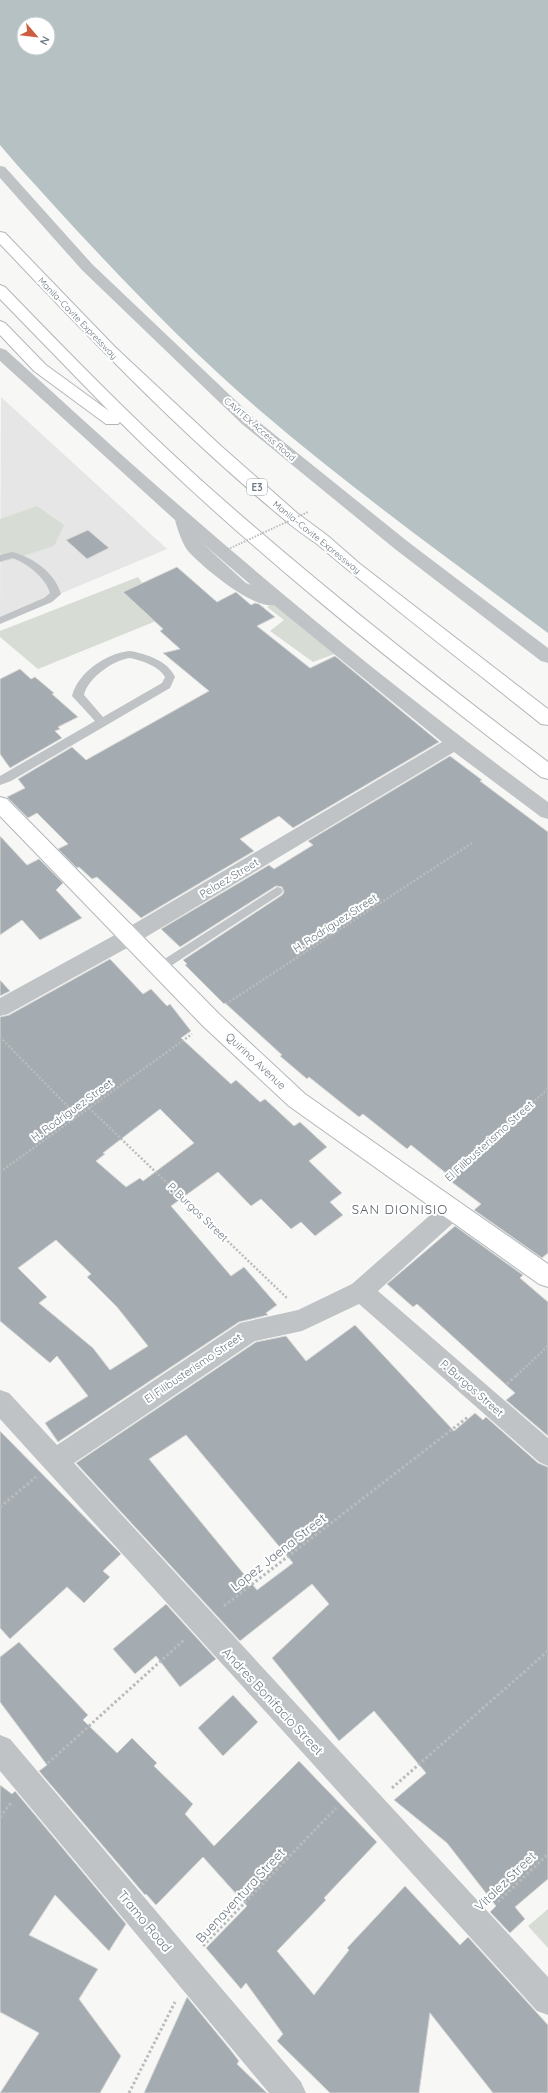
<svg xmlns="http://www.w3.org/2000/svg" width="548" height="2093" font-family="Quicksand,sans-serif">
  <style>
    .built { fill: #e5e6e5 }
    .green { fill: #d7dcd5 }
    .water { fill: #b6c1c4; fill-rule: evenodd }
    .building { fill: #a5acb1; stroke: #d9d9d7; fill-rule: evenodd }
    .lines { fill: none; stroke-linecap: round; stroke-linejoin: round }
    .secondary-casing { stroke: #b2b7ba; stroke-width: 2 }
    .motorway-casing { stroke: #b3b6b9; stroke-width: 2 }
    .path-far1 { stroke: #b9bcbe; stroke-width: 2.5; stroke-dasharray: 2 2; stroke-linecap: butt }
    .path { stroke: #b9bcbe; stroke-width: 3; stroke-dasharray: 2.5 2.5; stroke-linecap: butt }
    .service { fill: #bfc3c6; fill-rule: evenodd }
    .minor { fill: #bfc3c6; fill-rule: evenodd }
    .secondary { fill: #fff; fill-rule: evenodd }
    .motorway { fill: #fff; fill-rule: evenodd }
    .path-bridge { stroke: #b9bcbe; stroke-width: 2; stroke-dasharray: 1.5 1.5; stroke-linecap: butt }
    .labels { text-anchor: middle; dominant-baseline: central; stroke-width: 4; stroke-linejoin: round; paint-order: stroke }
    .far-street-label { font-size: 9px; fill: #6a7882; stroke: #fff }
    .shield { fill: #fff; stroke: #97a0a8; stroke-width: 1 }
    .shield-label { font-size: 10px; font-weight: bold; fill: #6a7882 }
    .street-label { font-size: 11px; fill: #6a7882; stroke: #fff }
    .quarter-label { font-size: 13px; letter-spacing: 1px; fill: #576168; stroke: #fff }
    .near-street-label { font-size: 13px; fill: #6a7882; stroke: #fff }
  </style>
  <rect width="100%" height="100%" fill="#f7f7f5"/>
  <path class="built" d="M 1,397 L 167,549 L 0,619 Z"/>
  <path class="green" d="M 37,506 L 64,525 L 54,546 L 7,561 L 0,553 L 0,519 Z
    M 138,577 L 166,617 L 38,669 L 0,637 L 0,631 Z
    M 274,604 L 340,652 L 313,662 L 270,631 L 284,620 L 267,607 Z
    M 548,1909 L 548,1948 L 528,1926 Z"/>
  <path class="water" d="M 0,0 L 548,0 L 548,633 C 452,561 354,491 263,413 C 175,338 96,252 18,166 L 0,145 ZM 24,24 L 48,24 L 48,48 L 24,48 Z"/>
  <path class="building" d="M 88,530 L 109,548 L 87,559 L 66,540 Z
    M 177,567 L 217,602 L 236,592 L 251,605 L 255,603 L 259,604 L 275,617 L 257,626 L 310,668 L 335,656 L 439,742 L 293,828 L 279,816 L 240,839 L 254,851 L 141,918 L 97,877 L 92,879 L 79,867 L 77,868 L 58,849 L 68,844 L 37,813 L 28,818 L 7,797 L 25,788 L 18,779 L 72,747 L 86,760 L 209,691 L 163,653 L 180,649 L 160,631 L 163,629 L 123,592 Z
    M 20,669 L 31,679 L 35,677 L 54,693 L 52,694 L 78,717 L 58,727 L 60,729 L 55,731 L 62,738 L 10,768 L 0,754 L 0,679 Z
    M 450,756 L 482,780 L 480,781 L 548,832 L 548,1253 L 542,1258 L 474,1210 L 481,1204 L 449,1180 L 452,1178 L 411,1145 L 407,1149 L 363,1114 L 359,1117 L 309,1077 L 307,1079 L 280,1056 L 282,1055 L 225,1003 L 224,1004 L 185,965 L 187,964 L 183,960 L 282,895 L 284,892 L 282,887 L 276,886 L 180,947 L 161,929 L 269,865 L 274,869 L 313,845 L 308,841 Z
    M 0,836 L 27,865 L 39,859 L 63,883 L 56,890 L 82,918 L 40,940 L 22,920 L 0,935 Z
    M 110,959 L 143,994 L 151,989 L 167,1006 L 170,1004 L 191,1031 L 181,1038 L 231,1084 L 236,1080 L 260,1102 L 265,1099 L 294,1126 L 300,1122 L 327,1147 L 309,1161 L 342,1193 L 330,1202 L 343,1215 L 315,1236 L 301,1222 L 291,1229 L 261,1199 L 251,1206 L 218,1172 L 171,1206 L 231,1276 L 244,1267 L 277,1305 L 266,1313 L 268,1315 L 239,1322 L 58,1442 L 45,1423 L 88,1396 L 57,1356 L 50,1363 L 0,1321 L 0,1017 L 9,1015 ZM 160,1109 L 194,1143 L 143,1181 L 140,1178 L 126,1187 L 96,1161 L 105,1154 L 103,1153 ZM 56,1240 L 91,1274 L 87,1277 L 117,1307 L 148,1346 L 110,1370 L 93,1348 L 39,1303 L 47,1297 L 18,1268 Z
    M 0,980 L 10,991 L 0,996 Z
    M 455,1226 L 523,1275 L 520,1278 L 548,1302 L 548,1436 L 506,1400 L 515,1393 L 417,1304 L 413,1307 L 387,1284 Z
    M 355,1325 L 454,1431 L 475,1413 L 483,1420 L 486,1417 L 538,1463 L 548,1467 L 548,1879 L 515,1907 L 525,1919 L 510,1933 L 490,1912 L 496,1906 L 447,1843 L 394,1800 L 426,1773 L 374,1711 L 339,1741 L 272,1658 L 329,1604 L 312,1584 L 240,1641 L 76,1463 L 256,1342 L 286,1336 L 306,1361 ZM 186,1435 L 293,1563 L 257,1590 L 149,1459 Z
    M 0,1431 L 121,1554 L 103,1571 L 110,1577 L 84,1603 L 67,1587 L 10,1639 L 0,1628 Z
    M 166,1604 L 216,1659 L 180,1687 L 156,1656 L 135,1674 L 113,1649 Z
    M 19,1642 L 88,1715 L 83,1720 L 117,1753 L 132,1738 L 157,1763 L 154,1766 L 193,1804 L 185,1814 L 214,1846 L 299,1761 L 377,1842 L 324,1898 L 326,1900 L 277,1951 L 314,1995 L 349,1950 L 347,1948 L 405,1886 L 460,1945 L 468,1937 L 548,2025 L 548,2093 L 493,2093 L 430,2013 L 419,2093 L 330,2093 L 277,2041 L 283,2034 L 246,1983 L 241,1989 L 206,1948 L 247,1906 L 203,1857 L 156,1905 L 146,1894 L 145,1895 L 39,1771 L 47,1765 L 0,1702 L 0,1657 Z
    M 233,1695 L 258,1722 L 223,1756 L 198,1728 Z
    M 0,1785 L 12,1794 L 15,1791 L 126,1924 L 109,1951 L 55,1895 L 29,1935 L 98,1969 L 79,1999 L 121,2056 L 100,2093 L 0,2093 L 39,2033 L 0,2012 Z
    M 187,1997 L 229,2048 L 239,2061 L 237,2064 L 267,2093 L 144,2093 Z"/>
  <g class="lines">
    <defs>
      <path id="secondary" d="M 0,797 L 7,799 L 219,1014 L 305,1094 L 548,1264 L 548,1287 L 539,1284 L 289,1106 L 203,1026 L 0,816 Z"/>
      <path id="motorway" d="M 0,232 L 5,233 L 115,347 L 221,446 L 297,513 L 328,536 L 360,564 L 548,709 L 548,725 L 541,724 C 466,664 390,606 317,544 C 306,536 295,529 285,520 C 183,436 91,340 0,244 Z
        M 0,285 L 5,287 C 69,353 133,419 202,481 C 313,580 429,672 548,762 L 548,779 L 541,777 C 395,665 250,551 120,422 L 118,424 L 106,424 L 34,371 L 0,335 L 0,321 L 5,323 L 46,365 L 109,411 L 0,299 Z"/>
    </defs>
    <use href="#secondary" class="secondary-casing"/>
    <use href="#motorway" class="motorway-casing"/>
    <path class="path-far1" d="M 226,1004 L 472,843
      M 0,1037 L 77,1116
      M 89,1108 L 288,1299
      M 0,1172 L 192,1034
      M 448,1178 L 548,1089
      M 517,1375 L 548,1346"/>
    <path class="path" d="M 507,1384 L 518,1374
      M 0,1507 L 36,1477
      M 224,1606 L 468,1417
      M 48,1763 L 184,1640
      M 392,1788 L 548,1651
      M 0,1817 L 11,1803
      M 498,1902 L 548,1854
      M 203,1946 L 336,1808
      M 129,2093 L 175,2002"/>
    <path class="service" d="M 12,552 C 33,557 55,573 61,594 L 52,602 L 0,624 L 0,617 L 44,598 L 50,593 C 46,578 27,563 12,558 L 0,562 L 0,555 Z
      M 130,651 C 147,654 168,661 175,677 L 170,688 L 11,781 L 0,785 L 0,776 L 95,721 L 72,696 C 78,672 107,653 130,651 ZM 130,658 C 141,660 160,667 165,677 L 162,683 L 103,717 L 84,695 C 88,678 113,660 130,658 Z
      M 277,887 L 281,888 L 283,891 L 281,894 L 163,971 L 155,971 L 153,968 L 155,965 Z"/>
    <path class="minor" d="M 0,166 L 5,167 L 92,264 L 254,418 L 407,541 L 548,648 L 548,663 L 541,661 L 395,549 L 242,424 L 82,270 L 0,178 Z
      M 0,348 L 6,350 C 66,404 126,460 188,513 C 304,614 424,711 548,802 L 548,819 L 541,817 L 454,752 L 136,943 L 8,1014 L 0,1016 L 0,998 L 122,931 L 442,742 L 274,605 C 254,610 201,566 188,551 C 182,543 177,528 175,520 L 0,361 ZM 201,542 L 251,585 L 246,583 Z
      M 453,1199 L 461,1202 L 465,1209 L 461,1216 L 378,1291 L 548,1438 L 548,1466 L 539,1462 L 359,1304 L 302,1331 L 255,1341 L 74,1463 L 548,1977 L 548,2015 L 537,2011 L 0,1419 L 0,1390 L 9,1393 L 57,1445 L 240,1323 L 298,1310 L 352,1284 L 445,1202 Z
      M 0,1735 L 10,1739 L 301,2082 L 306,2093 L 269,2093 L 0,1771 Z"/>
    <use href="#secondary" class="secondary"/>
    <use href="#motorway" class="motorway"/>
    <path class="path-bridge" d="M 222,552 L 308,512"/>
  </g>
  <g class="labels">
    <g class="far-street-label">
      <text transform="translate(78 318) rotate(46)">Manila–Cavite Expressway</text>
      <text transform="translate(260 429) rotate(41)">CAVITEX Access Road</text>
      <text transform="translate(317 537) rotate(39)">Manila–Cavite Expressway</text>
    </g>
    <rect class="shield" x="247" y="479" width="20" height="16" rx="3"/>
    <g class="shield-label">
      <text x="257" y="487">E3</text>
    </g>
    <g class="street-label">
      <text transform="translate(229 878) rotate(-31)">Pelaez Street</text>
      <text transform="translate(335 923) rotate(-33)">H. Rodriguez Street</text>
      <text transform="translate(256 1061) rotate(43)">Quirino Avenue</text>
      <text transform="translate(72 1110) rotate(-36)">H. Rodriguez Street</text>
      <text transform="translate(489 1141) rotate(-42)">El Filibusterismo Street</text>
      <text transform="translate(198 1212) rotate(44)">P. Burgos Street</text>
      <text transform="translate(193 1368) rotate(-34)">El Filibusterismo Street</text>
      <text transform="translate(472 1388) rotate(41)">P. Burgos Street</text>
    </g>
    <g class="quarter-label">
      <text x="400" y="1209">SAN DIONISIO</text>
    </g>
    <g class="near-street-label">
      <text transform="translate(278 1552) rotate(-38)">Lopez Jaena Street</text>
      <text transform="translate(273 1701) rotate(47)">Andres Bonifacio Street</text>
      <text transform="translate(505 1881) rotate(-44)">Vitalez Street</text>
      <text transform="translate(240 1895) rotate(-47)">Buenaventura Street</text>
      <text transform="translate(145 1921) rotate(50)">Tramo Road</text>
    </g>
  </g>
  <g transform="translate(36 36) rotate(118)"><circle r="19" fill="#ffffff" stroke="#c3c9cd"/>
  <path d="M0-3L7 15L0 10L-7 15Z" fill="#cc5d40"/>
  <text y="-6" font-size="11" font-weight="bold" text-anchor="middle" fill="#6a7882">N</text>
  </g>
</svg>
